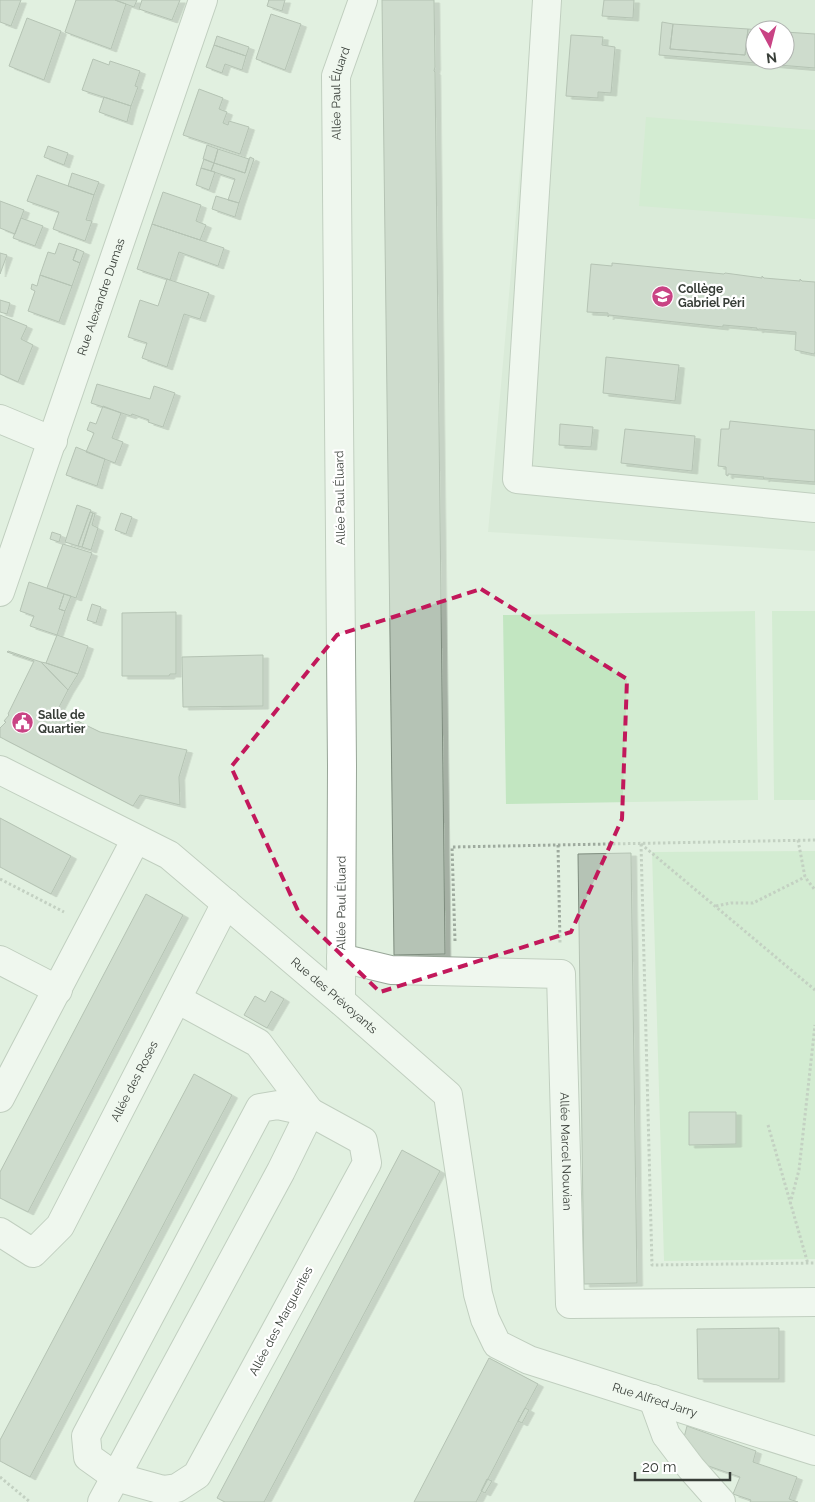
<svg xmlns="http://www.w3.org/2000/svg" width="815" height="1502" font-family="Raleway,sans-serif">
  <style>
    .built { fill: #d1e5d0; fill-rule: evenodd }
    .green { fill: #c2e6c1 }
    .building { fill: #b5c3b5; stroke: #7e8c7e; filter: url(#shadow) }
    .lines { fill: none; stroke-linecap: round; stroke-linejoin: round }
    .minor-casing { stroke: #98a698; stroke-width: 30 }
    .path { stroke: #9eaa9e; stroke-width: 3; stroke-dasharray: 2.5 2.5; stroke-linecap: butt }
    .minor { stroke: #fff; stroke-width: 28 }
    .marked { fill: none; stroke: #c2185b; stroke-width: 4; stroke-dasharray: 10 6; stroke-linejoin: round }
    .labels { text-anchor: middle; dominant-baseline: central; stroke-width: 4.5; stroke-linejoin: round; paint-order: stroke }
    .street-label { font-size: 12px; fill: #383e38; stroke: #fff }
    .poi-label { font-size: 12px; font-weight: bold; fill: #383e38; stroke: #fff; text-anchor: start }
  </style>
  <defs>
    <filter id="shadow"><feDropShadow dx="5.5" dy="3" stdDeviation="0" flood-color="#0004"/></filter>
  </defs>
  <rect width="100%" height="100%" fill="#e1f0e0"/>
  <path class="built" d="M 535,0 L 815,0 L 815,551 L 488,532 ZM 755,30 L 785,30 L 785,60 L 755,60 Z"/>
  <path class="green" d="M 646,117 L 815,130 L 815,219 L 639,206 Z
    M 755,611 L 758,800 L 506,804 L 503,615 Z
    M 772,611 L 815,611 L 815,800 L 774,800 Z
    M 815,851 L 815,1259 L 664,1261 L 652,852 Z"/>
  <path class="building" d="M 0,0 L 21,0 L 11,26 L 0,22 Z
    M 76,0 L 115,0 L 126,4 L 111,49 L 65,32 Z
    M 115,0 L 137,0 L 134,7 Z
    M 142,0 L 180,0 L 172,20 L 139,9 Z
    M 268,0 L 285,0 L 282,11 L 267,6 L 269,0 Z
    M 382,0 L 434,0 L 435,67 L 434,71 L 435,72 L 445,954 L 443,954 L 394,955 Z
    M 604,0 L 634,0 L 633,18 L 602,16 Z
    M 271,14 L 301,24 L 285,70 L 256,59 Z
    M 27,18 L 61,31 L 44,80 L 9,66 Z
    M 662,22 L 673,24 L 670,49 L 745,55 L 748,29 L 760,30 L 755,30 L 755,60 L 785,60 L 785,32 L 815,34 L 815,68 L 659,55 Z
    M 673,24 L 748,29 L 745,55 L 670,49 Z
    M 571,35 L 603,37 L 602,45 L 615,47 L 611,93 L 598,92 L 598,98 L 566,96 Z
    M 217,36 L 249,47 L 246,56 L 214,45 Z
    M 214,45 L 246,56 L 242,70 L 225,64 L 222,73 L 206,67 Z
    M 93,59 L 109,65 L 110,61 L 140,71 L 135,86 L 138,87 L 131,106 L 82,90 Z
    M 199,89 L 223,98 L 219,109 L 227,112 L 223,123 L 228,125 L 229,121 L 249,127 L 240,154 L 183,135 Z
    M 104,97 L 131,106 L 127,122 L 99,112 Z
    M 207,145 L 218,149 L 214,163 L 203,159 Z
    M 48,146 L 68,153 L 64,165 L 44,157 Z
    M 218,149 L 249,159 L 245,173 L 214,163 Z
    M 250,157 L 254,159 L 239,203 L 228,200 L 235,179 L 211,171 L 214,163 L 245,173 Z
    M 204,159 L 214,163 L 211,171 L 201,168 Z
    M 201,168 L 215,172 L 209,190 L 196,185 Z
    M 72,173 L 99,182 L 94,195 L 68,186 Z
    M 37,175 L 94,195 L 86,220 L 92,221 L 85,241 L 53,229 L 59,212 L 27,201 Z
    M 163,192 L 201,205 L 196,221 L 206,225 L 200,240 L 152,224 Z
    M 216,196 L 239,203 L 235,217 L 212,209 Z
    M 0,201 L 24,210 L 15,234 L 0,228 Z
    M 21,218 L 43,226 L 35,246 L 13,238 Z
    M 152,224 L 224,248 L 218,266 L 179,252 L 170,280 L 137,269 Z
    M 59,243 L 77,249 L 73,260 L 80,263 L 72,286 L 40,275 L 48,252 L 55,254 Z
    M 77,249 L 84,252 L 80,263 L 73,260 Z
    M 0,253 L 7,255 L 0,274 Z
    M 612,263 L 724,274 L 725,273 L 762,278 L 762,276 L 764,278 L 800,281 L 800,279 L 802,281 L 815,282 L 815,352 L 814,354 L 795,350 L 796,332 L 759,329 L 757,330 L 757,328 L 723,325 L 723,327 L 609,315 L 608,317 L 608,313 L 587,312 L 591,264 L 612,266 Z
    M 40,275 L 72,286 L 59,322 L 28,311 L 35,291 L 31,289 L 32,284 L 37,286 Z
    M 167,279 L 209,293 L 200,319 L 184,314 L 167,367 L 142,358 L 147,343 L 128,337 L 140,300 L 158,306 Z
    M 0,300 L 10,303 L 7,314 L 0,312 Z
    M 0,315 L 27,326 L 21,339 L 33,345 L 18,382 L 0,374 Z
    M 606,357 L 679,365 L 675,401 L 603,393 Z
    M 97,384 L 150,399 L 154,386 L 175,393 L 163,427 L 148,422 L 149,420 L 132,414 L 131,416 L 91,403 Z
    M 103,406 L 121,413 L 112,438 L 123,442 L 115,463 L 86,452 L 94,433 L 87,430 L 90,422 L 96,424 Z
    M 730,421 L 815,430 L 815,482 L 765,478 L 763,479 L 764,477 L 728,474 L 728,476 L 726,475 L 726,467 L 718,466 L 721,429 L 729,429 Z
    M 560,424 L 593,427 L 591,447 L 559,445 Z
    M 625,429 L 695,436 L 692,471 L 621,463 Z
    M 76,447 L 105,459 L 97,486 L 66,475 Z
    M 77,505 L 91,510 L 78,546 L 65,542 Z
    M 90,512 L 93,513 L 82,547 L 78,546 Z
    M 93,513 L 95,514 L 92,525 L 98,528 L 91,550 L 82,547 Z
    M 121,513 L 132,517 L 126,534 L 115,530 Z
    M 52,532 L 61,535 L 59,542 L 50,539 Z
    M 63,544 L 92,553 L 76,598 L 47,588 Z
    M 29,582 L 64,594 L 59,609 L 65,611 L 57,635 L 30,626 L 34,616 L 20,611 Z
    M 64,594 L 71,596 L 65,611 L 59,609 Z
    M 92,604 L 101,607 L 96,623 L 87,620 Z
    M 176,612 L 176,674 L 170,674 L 169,676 L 122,676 L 122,613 Z
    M 57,635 L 88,646 L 78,674 L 46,663 Z
    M 8,651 L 41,662 L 68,690 L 57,711 L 100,732 L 187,750 L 179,777 L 180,805 L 140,795 L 133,806 L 0,737 L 0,728 L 6,722 L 4,721 L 9,715 L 8,714 L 34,661 L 7,652 Z
    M 263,655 L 263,706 L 183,707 L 182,657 Z
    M 41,662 L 46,663 L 78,674 L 68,690 Z
    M 0,818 L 71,856 L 51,894 L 0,867 Z
    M 631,853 L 637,1283 L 584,1284 L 578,854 Z
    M 146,894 L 183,915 L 28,1212 L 0,1198 L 0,1172 Z
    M 271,991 L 284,999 L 267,1028 L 244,1015 L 255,996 L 265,1002 Z
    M 194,1074 L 232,1095 L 30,1477 L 0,1461 L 0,1440 Z
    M 689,1112 L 736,1112 L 736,1144 L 689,1145 Z
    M 402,1150 L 440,1171 L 264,1502 L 225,1502 L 217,1498 Z
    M 779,1328 L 779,1379 L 698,1379 L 697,1329 Z
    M 489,1358 L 538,1384 L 518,1421 L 476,1502 L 414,1502 Z
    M 525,1408 L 529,1410 L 522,1423 L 518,1421 Z
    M 687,1426 L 756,1451 L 753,1462 L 797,1477 L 789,1499 L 798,1502 L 750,1502 L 751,1500 L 733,1494 L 740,1477 L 700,1463 L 683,1441 Z
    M 487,1479 L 492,1481 L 485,1493 L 481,1491 Z"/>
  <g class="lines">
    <defs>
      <g id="minor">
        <path d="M 547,0 L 517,479 L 815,508"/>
        <path d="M 0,419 L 53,441"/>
        <path id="s1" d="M 0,592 L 203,0"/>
        <path id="s2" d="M 0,770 L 169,855 L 341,1001 L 448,1095 L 478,1294 L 485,1319 L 497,1344 L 529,1360 L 815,1451"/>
        <path id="s3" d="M 341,958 L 391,970 L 561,974 L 570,1304 L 815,1302"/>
        <path d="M 0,960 L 58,990"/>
        <path id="s4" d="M 341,1001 L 342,766 L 336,76 L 363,0"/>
        <path d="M 0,1098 L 136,839"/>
        <path d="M 278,1105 L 310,1112 L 363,1141 L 367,1163 L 197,1475 L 177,1488 L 163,1490 L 116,1477 L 88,1457 L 86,1436 L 260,1108 Z"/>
        <path id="s5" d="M 0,1232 L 33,1253 L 60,1226 L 226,903"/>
        <path d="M 653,1399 L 666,1435 L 691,1468 L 721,1502"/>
        <path d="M 102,1502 L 281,1171 L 310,1112 L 258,1043 L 177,999"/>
      </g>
    </defs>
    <use href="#minor" class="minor-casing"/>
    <path class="path" d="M 798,840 L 805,877 L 815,890
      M 641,844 L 652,1265 L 815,1263
      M 641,844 L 815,990
      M 558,845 L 560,943
      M 0,879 L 64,912
      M 716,906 L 731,903 L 753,903 L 805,877
      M 455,941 L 452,847 L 815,840
      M 768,1125 L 808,1264
      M 790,1204 L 799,1170 L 815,1025
      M 0,1477 L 30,1502"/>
    <use href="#minor" class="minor"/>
  </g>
  <path d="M0 0H815V1502H0ZM 481,589 L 627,679 L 622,819 L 571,932 L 380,992 L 300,915 L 231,767 L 337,635 Z" fill="#e1f0e0" fill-opacity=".55" fill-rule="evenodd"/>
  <path class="marked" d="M 481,589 L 627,679 L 622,819 L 571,932 L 380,992 L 300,915 L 231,767 L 337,635 Z"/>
  <defs>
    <symbol id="school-disc" viewBox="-11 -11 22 22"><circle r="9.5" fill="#c94384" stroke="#fff"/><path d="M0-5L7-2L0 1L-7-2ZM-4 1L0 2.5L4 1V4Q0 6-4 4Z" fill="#fff"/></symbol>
    <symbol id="civic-disc" viewBox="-11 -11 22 22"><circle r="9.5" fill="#c94384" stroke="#fff"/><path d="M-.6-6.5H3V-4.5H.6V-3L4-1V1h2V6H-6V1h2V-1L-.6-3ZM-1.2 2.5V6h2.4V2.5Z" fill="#fff"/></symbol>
  </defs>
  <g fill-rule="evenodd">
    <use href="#school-disc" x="650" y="284" width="25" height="25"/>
    <use href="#civic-disc" x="10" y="710" width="25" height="25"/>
  </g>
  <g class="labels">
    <g class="street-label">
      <text stroke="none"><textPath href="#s4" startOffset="908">Allée Paul Éluard</textPath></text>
      <text stroke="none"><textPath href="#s1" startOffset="312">Rue Alexandre Dumas</textPath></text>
      <text transform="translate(340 498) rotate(-91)">Allée Paul Éluard</text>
      <text stroke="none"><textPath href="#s4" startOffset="98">Allée Paul Éluard</textPath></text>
      <text stroke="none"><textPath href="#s2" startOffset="406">Rue des Prévoyants</textPath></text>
      <text stroke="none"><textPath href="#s5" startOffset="240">Allée des Roses</textPath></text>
      <text stroke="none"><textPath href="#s3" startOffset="399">Allée Marcel Nouvian</textPath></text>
      <text transform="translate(281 1321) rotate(-62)">Allée des Marguerites</text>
      <text stroke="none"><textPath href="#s2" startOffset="980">Rue Alfred Jarry</textPath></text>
    </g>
    <g class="poi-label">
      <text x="678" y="289">Collège<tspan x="678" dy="14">Gabriel Péri</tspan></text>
      <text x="38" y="715">Salle de<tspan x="38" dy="14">Quartier</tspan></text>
    </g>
  </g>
  <g transform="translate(770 45) rotate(173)"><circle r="24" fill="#ffffff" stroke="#afb2af"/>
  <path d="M0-4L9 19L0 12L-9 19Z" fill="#c94384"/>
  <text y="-8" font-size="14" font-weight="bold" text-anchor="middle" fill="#383e38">N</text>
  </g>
  <path d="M635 1472v8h95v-8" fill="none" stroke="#383e38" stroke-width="2.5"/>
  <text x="642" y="1472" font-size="15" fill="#383e38" stroke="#ffffff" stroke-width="4" paint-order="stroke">20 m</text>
</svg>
